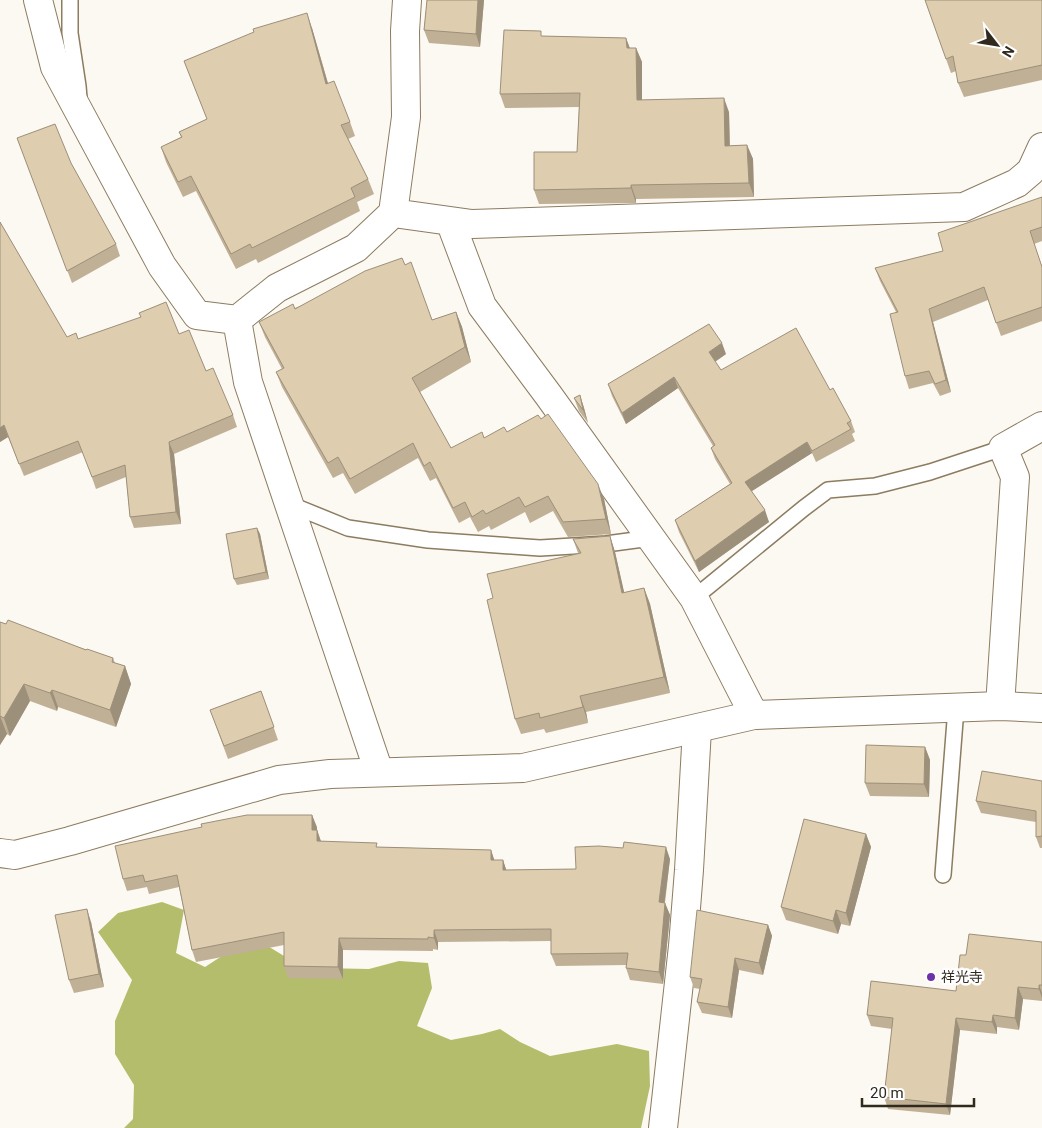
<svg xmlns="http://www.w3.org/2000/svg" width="1042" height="1128" font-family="Roboto,'Noto Sans JP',sans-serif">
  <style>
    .forest { fill: #b4bd6b }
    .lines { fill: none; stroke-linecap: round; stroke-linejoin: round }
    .service-casing { stroke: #8c7c60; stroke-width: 18 }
    .minor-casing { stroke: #8c7c60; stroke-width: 30 }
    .tertiary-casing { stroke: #8c7c60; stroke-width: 30 }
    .service { stroke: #fff; stroke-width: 15 }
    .minor { stroke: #fff; stroke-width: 28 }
    .tertiary { stroke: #fff; stroke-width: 28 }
    .wall { fill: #c0b096 }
    .shaded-wall { fill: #9c907a }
    .building { fill: #dfcdaf; stroke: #9c907a }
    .poi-dot { fill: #6d32a8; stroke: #fff; stroke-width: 2 }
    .labels { text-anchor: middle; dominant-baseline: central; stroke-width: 5; stroke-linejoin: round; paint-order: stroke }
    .poi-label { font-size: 14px; fill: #30291e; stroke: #fff; text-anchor: start }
  </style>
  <rect width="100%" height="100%" fill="#fcf8f2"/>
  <path class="forest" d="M 162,902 L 184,910 L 176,953 L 205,967 L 225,954 L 266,945 L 289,959 L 319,968 L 369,969 L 399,961 L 428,963 L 432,988 L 417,1026 L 451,1040 L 482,1034 L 500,1029 L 520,1042 L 550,1056 L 617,1044 L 649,1051 L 650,1086 L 641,1128 L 124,1128 L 133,1119 L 134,1085 L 115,1054 L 115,1021 L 132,980 L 98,932 L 118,913 Z"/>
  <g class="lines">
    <defs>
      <path id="service" d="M 70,0 L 70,33 L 78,86 L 79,98
        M 289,504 L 348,528 L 428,540 L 540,548 L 606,544 L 651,538
        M 694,598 L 804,508 L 828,490 L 875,486 L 930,472 L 1003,448
        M 943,875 L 956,708"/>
      <path id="minor" d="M 38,0 L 55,67 L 162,266 L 197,315 L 237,320
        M 393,213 L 472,224 L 964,207 L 1017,183 L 1031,171 L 1042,147
        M 450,221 L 482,306 L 549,396 L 694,598 L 754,715
        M 1000,706 L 1015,477 L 1003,448 L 1042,426
        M 379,772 L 248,382 L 237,320 L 277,288 L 356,248 L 393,213 L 406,117 L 405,31 L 407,0
        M 663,1128 L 683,946 L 689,870 L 697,729"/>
      <path id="tertiary" d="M 0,853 L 15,855 L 70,841 L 279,780 L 330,774 L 523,768 L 754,715 L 1000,706 L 1042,708"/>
    </defs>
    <use href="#service" class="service-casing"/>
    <use href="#minor" class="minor-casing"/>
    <use href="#tertiary" class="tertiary-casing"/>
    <use href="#service" class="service"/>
    <use href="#minor" class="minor"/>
    <use href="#tertiary" class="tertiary"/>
  </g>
  <path class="wall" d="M 427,0 L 484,0 L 480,47 L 429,43 L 424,30 Z
    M 925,0 L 1042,0 L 1042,80 L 964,97 L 958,83 L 956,71 L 951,73 Z
    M 312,28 L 328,83 L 350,122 L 355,136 L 348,139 L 368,179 L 374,194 L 357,202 L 360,211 L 258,263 L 256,259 L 236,269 L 196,191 L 183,197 L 166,162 L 161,147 L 181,137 L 179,132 L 207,119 L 184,61 Z
    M 543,36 L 626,38 L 630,48 L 636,48 L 642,62 L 642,100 L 729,112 L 730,146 L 747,145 L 753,159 L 754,197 L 636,199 L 636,203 L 539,204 L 534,190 L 577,152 L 579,107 L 505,108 L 500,94 Z
    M 17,138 L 71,163 L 116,244 L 120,256 L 72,283 Z
    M 1042,197 L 1042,241 L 1034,244 L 1042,267 L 1042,321 L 1001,336 L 988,300 L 933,322 L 951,392 L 940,396 L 933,383 L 909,389 L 905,376 L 896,312 L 880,281 L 875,268 L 943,251 Z
    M 0,222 L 67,337 L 78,339 L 179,334 L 206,371 L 233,415 L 237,427 L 174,454 L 181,524 L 134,528 L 130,517 L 126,477 L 96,489 L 83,452 L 24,476 L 8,437 L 0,442 Z
    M 405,265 L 432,320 L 456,312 L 462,327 L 471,362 L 420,392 L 451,448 L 484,438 L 507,432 L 541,419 L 604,499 L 611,534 L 568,537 L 553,511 L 530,523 L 525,512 L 491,530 L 489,526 L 478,532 L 470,517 L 459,523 L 436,478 L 430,481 L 418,458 L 355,494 L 343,473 L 333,478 L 282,387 L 276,372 L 282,369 L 265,337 L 259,322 Z
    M 726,354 L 715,362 L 721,370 L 830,390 L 851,421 L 855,432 L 852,434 L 855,441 L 816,462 L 812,453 L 751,491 L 769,522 L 699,572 L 679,532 L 675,520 L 730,484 L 715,459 L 711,448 L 713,446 L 678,388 L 626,424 L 612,396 L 608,384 Z
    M 580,395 L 584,408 L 588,423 L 579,411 L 574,398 Z
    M 257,528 L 260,534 L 269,579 L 237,585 L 234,579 Z
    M 610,536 L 615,552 L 624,593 L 644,588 L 650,604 L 670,693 L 586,712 L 588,723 L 546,733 L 544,729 L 521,734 L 515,719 L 493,598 L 578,553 L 573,539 Z
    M 0,622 L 113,658 L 115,663 L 125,666 L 131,684 L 116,727 L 58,707 L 57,711 L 30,701 L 10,736 L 7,734 L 0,745 Z
    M 261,691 L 278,740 L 228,759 L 210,710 Z
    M 925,747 L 930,760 L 929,797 L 870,796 L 865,783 Z
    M 1042,781 L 1042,848 L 1040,848 L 1036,837 L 1036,822 L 981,813 L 976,801 Z
    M 312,815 L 321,841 L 378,847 L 491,850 L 494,860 L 503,860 L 506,870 L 576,869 L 670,859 L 665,903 L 670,915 L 663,984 L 630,980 L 626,968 L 627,965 L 556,966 L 551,954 L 551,941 L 438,942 L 438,950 L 433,949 L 433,951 L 343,950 L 343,979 L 288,978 L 284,966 L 284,945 L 196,962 L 192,950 L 179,887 L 149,894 L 147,887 L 127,891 L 123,879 Z
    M 866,834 L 871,847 L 850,926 L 841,924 L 838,934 L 786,920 L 781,907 Z
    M 91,922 L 104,987 L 74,993 L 69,980 Z
    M 768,925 L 772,936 L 763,975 L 739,970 L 732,1018 L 702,1013 L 697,1002 L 700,989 L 694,988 L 690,977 Z
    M 1042,942 L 1042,1001 L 1023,999 L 1019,1030 L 997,1027 L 997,1034 L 960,1030 L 950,1115 L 888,1109 L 884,1097 L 892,1029 L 871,1026 L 867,1015 L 956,991 L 966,955 Z"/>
  <path class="shaded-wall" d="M 478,0 L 484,0 L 480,47 L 476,34 Z
    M 307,13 L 312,28 L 332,98 L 326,84 Z
    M 626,38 L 631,52 L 627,48 Z
    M 636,48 L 642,62 L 642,114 L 637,100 Z
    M 724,98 L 729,112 L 730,160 L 725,146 Z
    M 747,145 L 753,159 L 754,197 L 749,183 Z
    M 631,185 L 636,199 L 636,203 L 631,188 Z
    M 929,309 L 933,322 L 951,392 L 946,380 Z
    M 456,312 L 462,327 L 471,362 L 465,347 Z
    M 722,343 L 726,354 L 713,363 L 709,352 Z
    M 674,377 L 678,388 L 626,424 L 622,413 Z
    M 580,395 L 584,408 L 588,423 L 583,410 Z
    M 4,425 L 8,437 L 0,442 L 0,428 Z
    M 169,442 L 174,454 L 181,524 L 176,512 Z
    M 807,442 L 812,453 L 749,493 L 745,482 Z
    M 598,484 L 604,499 L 611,534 L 606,519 Z
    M 765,510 L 769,522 L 699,572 L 695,561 Z
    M 257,528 L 260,534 L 269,579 L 266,572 Z
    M 610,536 L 615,552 L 628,609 L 622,593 Z
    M 644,588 L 650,604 L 670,693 L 664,677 Z
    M 125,666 L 131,684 L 116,727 L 110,710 Z
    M 24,684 L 30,701 L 10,736 L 4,718 Z
    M 52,690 L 58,707 L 57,711 L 50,693 Z
    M 580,696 L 586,712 L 588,723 L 583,707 Z
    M 0,716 L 7,734 L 0,745 Z
    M 925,747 L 930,760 L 929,797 L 924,784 Z
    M 312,815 L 317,827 L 317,842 L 312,830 Z
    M 317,830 L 321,842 L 317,841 Z
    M 866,834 L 871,847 L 850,926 L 846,913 Z
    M 666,847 L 670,859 L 663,914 L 659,902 Z
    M 491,850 L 495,862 L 491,860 Z
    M 503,860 L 507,872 L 503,870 Z
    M 665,903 L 670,915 L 663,984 L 659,972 Z
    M 87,909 L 91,922 L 104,987 L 99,974 Z
    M 836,910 L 841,924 L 838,934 L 833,921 Z
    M 768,925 L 772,936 L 763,975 L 759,963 Z
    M 434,930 L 438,942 L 438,950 L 434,938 Z
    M 339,938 L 343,950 L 343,979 L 338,967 Z
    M 735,958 L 739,970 L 732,1018 L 728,1007 Z
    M 1039,985 L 1042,993 L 1042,998 L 1039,989 Z
    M 1018,987 L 1023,999 L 1019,1030 L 1015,1018 Z
    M 993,1015 L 997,1027 L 997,1034 L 992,1022 Z
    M 956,1018 L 960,1030 L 950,1115 L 946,1104 Z"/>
  <path class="building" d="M 427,0 L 478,0 L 476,34 L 424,30 Z
    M 925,0 L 1042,0 L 1042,65 L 958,83 L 953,56 L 946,59 Z
    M 307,13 L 326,84 L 334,81 L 350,122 L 341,125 L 368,179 L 351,188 L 355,197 L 252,248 L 250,244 L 231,254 L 191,176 L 178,182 L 161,147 L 182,137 L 179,132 L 207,119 L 184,61 L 254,32 L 253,29 Z
    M 504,30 L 541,31 L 541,36 L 626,38 L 627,48 L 636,48 L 637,100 L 724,98 L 725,146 L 747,145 L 749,183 L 631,185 L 631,188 L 534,190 L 534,152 L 577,152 L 580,93 L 500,94 Z
    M 55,124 L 71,163 L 116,244 L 67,271 L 17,138 Z
    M 1042,197 L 1042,227 L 1030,231 L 1042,267 L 1042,307 L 996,323 L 984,287 L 929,309 L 946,380 L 935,384 L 929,371 L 905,376 L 890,314 L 898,312 L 875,268 L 943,251 L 938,233 Z
    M 0,222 L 67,337 L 76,333 L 78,339 L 141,317 L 139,313 L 166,302 L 179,334 L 189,330 L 206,371 L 213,368 L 233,415 L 169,442 L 176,512 L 130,517 L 125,465 L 92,477 L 78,441 L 19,464 L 4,425 L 0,428 Z
    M 402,258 L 405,265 L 411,262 L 432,320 L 456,312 L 465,347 L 412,378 L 451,448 L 482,432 L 484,438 L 504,427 L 507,432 L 538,415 L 541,419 L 548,414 L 598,484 L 606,519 L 563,522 L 548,496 L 525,507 L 519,497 L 486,514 L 483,510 L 472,517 L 465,502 L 453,508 L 430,462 L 424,466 L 413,443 L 350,479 L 338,457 L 328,463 L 276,372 L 284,368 L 259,322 L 293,304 L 295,309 L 365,271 Z
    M 709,324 L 722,343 L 709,352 L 721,370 L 796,328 L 830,390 L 833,388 L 851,421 L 847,423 L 851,429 L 812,451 L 807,442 L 745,482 L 765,510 L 695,561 L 675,520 L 732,483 L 711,448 L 715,445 L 674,377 L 622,413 L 608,384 Z
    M 580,395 L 583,410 L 574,398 Z
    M 257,528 L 266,572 L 234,579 L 226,534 Z
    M 610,536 L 622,593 L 644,588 L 664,677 L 580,696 L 583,707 L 540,718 L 539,713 L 515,719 L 487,600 L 493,598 L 487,574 L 581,553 L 573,539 Z
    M 8,620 L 86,650 L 87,649 L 113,658 L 112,662 L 125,666 L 110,710 L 52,690 L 50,693 L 24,684 L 4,718 L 0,716 L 0,717 L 0,622 L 6,624 Z
    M 261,691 L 274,727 L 224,746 L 210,710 Z
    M 866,745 L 925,747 L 924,784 L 865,783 Z
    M 982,771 L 1042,781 L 1042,836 L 1036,837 L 1036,811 L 976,801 Z
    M 247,815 L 312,815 L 312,830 L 317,830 L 317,841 L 377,843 L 376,847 L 491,850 L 491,860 L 503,860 L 503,870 L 576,869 L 575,847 L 599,846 L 623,848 L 624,842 L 666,847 L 659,902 L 665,903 L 659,972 L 626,968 L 628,953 L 551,954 L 551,929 L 434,930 L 434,938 L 428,937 L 428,939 L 339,938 L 338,967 L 284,966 L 284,932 L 192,950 L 177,875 L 145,882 L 143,875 L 123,879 L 115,846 L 202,827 L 201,824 Z
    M 804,819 L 866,834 L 846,913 L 836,910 L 833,921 L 781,907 Z
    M 87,909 L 99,974 L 69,980 L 55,915 Z
    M 697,910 L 768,925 L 759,963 L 735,958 L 728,1007 L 697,1002 L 702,979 L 690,977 Z
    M 969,934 L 1042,942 L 1042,985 L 1039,985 L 1039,989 L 1018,987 L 1015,1018 L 993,1015 L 992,1022 L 956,1018 L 946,1104 L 884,1097 L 893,1018 L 867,1015 L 871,981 L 956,991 L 960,955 L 966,955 Z"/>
  <circle class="poi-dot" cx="931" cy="977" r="5"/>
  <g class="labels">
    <g class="poi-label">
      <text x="941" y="977">祥光寺</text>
    </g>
  </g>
  <g transform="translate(997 45) rotate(121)" stroke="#ffffff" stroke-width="4" paint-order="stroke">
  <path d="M0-4L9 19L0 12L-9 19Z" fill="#30291e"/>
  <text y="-8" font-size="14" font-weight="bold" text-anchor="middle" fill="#30291e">N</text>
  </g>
  <path d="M862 1098v8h112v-8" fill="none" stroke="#30291e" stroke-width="2.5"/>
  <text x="870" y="1098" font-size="15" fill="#30291e" stroke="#ffffff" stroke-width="4" paint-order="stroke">20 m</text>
</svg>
